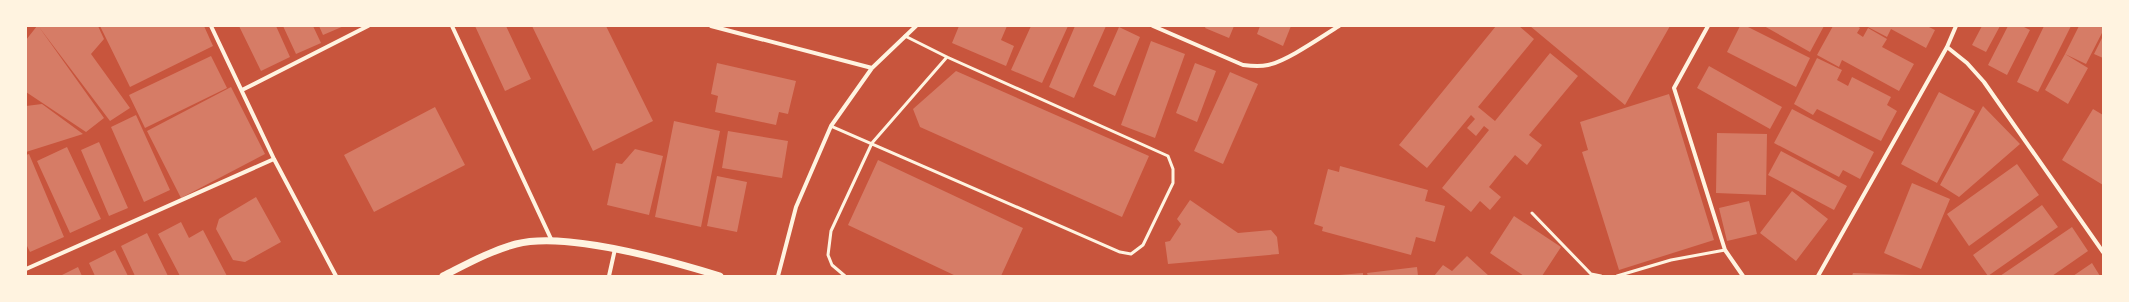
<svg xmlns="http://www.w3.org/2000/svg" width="2129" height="302" font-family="Signika,sans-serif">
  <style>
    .building { fill: #d67c66 }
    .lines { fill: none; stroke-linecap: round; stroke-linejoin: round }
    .service { stroke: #fff3e0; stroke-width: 3 }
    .minor { stroke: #fff3e0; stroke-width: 4 }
    .tertiary { stroke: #fff3e0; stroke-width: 7 }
  </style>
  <rect width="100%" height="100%" fill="#c8553d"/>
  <path class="building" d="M 37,26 L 98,26 L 104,39 L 91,54 L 130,108 L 110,121 L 39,27 L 104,118 L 86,132 L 26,92 L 26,40 Z
    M 100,26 L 204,26 L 213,46 L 130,87 Z
    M 239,26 L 276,26 L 290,57 L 261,71 Z
    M 283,26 L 313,26 L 321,43 L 296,54 Z
    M 319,26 L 344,26 L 323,35 Z
    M 475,26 L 506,26 L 531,79 L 505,91 Z
    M 532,26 L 606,26 L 653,121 L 593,151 Z
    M 959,26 L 1007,26 L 1001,40 L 1014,46 L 1006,66 L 952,43 Z
    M 1031,26 L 1068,26 L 1042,83 L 1011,70 Z
    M 1075,26 L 1106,26 L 1074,98 L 1049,87 Z
    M 1206,26 L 1234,26 L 1229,38 L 1205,28 Z
    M 1260,26 L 1291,26 L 1283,46 L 1257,34 Z
    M 1496,26 L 1519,26 L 1534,39 L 1478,107 L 1495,121 L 1550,53 L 1578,76 L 1529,135 L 1542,145 L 1527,165 L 1515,155 L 1489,187 L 1501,197 L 1490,210 L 1480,201 L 1471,212 L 1442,188 L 1489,130 L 1484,126 L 1476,136 L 1467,128 L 1475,119 L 1471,115 L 1427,168 L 1399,145 Z
    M 1530,26 L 1670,26 L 1625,105 Z
    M 1740,26 L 1746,26 L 1810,58 L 1796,87 L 1727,52 Z
    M 1764,26 L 1824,26 L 1810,52 Z
    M 1833,26 L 1857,26 L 1860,28 L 1857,33 L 1863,37 L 1868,28 L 1887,39 L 1882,47 L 1914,64 L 1899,91 L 1842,60 L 1839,67 L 1817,55 Z
    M 1866,26 L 1927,26 L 1935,30 L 1926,48 L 1891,29 L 1887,37 Z
    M 1982,26 L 2000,26 L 1986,52 L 1972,45 Z
    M 2008,26 L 2022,26 L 2030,30 L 2007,75 L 1988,65 Z
    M 2044,26 L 2071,26 L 2038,92 L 2017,82 Z
    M 2079,26 L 2103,26 L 2103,31 L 2086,64 L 2065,54 Z
    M 1119,27 L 1140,37 L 1115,96 L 1093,86 Z
    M 2103,36 L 2103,58 L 2094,54 Z
    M 1151,41 L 1185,54 L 1155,138 L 1121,125 Z
    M 2065,54 L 2088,68 L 2068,104 L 2045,90 Z
    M 211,56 L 227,88 L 145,128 L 129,95 Z
    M 1817,58 L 1842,70 L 1837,80 L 1848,86 L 1852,77 L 1891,97 L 1887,105 L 1897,111 L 1881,141 L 1817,109 L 1813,115 L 1794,104 Z
    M 717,63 L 796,81 L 788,114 L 779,112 L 776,125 L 715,112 L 718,96 L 711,94 Z
    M 1195,63 L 1216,71 L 1197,122 L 1176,113 Z
    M 1709,66 L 1782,107 L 1770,129 L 1697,88 Z
    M 956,71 L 1149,156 L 1122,217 L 920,127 L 913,109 Z
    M 1230,72 L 1258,84 L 1223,164 L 1194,151 Z
    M 231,87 L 265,154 L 181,198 L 147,131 Z
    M 1939,92 L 1975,111 L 1937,183 L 1901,164 Z
    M 1669,94 L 1714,240 L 1619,270 L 1582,152 L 1588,150 L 1580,122 Z
    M 42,104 L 83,134 L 26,152 L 26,106 Z
    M 1983,106 L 2020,144 L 1959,197 L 1940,185 Z
    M 435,107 L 465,165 L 374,212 L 344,155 Z
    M 1792,109 L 1874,152 L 1860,179 L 1843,170 L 1839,177 L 1774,143 Z
    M 2093,109 L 2103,115 L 2103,185 L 2062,160 Z
    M 136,115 L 170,190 L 144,202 L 111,127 Z
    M 674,121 L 720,131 L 701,227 L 655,217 Z
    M 728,131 L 788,141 L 782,178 L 722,168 Z
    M 1717,133 L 1767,134 L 1766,195 L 1716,193 Z
    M 99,142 L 128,208 L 109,216 L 81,150 Z
    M 67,147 L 101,219 L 70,233 L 37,161 Z
    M 635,149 L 663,156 L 649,215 L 607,205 L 616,163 L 622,164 Z
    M 1781,151 L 1847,186 L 1834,210 L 1768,175 Z
    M 29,154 L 64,237 L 30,252 L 26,244 L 26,155 Z
    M 878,160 L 1023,228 L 1001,276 L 956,276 L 848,225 Z
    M 2017,164 L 2039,195 L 1969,246 L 1947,214 Z
    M 1340,166 L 1428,190 L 1425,201 L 1445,206 L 1435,242 L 1416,237 L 1411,255 L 1322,231 L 1323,227 L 1314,224 L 1328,169 L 1339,172 Z
    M 717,176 L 747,182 L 737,232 L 707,226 Z
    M 1912,183 L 1950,199 L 1921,269 L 1884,253 Z
    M 1792,191 L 1828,219 L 1796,261 L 1760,233 Z
    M 256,197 L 281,242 L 245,262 L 233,260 L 216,229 L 219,219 Z
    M 1190,200 L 1238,233 L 1271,230 L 1277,237 L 1279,254 L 1168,264 L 1165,242 L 1170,241 L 1181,224 L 1177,219 Z
    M 1749,201 L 1757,234 L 1727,241 L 1719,208 Z
    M 2042,205 L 2058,227 L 1988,276 L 1973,255 Z
    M 1514,216 L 1561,247 L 1542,276 L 1524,276 L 1490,253 Z
    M 181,222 L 189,238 L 203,230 L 227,276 L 180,276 L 158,234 Z
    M 2072,227 L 2088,251 L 2052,276 L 2000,276 Z
    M 147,233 L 168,276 L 135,276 L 121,246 Z
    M 115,250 L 128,276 L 95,276 L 89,263 Z
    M 1467,256 L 1489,276 L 1434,276 L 1443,265 L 1452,271 Z
    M 2092,263 L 2100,276 L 2073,276 Z
    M 78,267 L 82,276 L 60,276 Z
    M 1417,267 L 1418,276 L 1368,276 L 1367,273 Z
    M 1363,273 L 1363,276 L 1339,276 L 1339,275 Z
    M 1853,273 L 1914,275 L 1914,276 L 1852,276 Z"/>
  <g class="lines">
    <path class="service" d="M 831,126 L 1120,252 L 1131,254 L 1143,245 L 1173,183 L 1173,169 L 1168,156 L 947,57 L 905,36
      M 1532,213 L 1591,274 L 1601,276
      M 845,276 L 832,265 L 828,255 L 831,231 L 872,143 L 947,57
      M 1617,276 L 1671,260 L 1725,250"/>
    <path class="minor" d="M 211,26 L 274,159 L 336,276
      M 452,26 L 552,241
      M 711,26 L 872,68
      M 1153,26 L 1243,65 C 1251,66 1259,67 1268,65 C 1287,61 1321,37 1339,26
      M 1708,26 L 1674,88 L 1725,250 L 1743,276
      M 1947,47 L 1967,63 L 1984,82 L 2103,252
      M 242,90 L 368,26
      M 26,269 L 274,159
      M 609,276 L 615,249
      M 778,276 L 796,207 L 831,126 L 872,68 L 916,26
      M 1818,276 L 1947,47 L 1956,26"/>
    <path class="tertiary" d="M 443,276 C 467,264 490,251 516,244 C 565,231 671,261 720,276"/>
  </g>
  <rect width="2129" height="302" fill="none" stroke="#fff3e0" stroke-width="54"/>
</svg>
